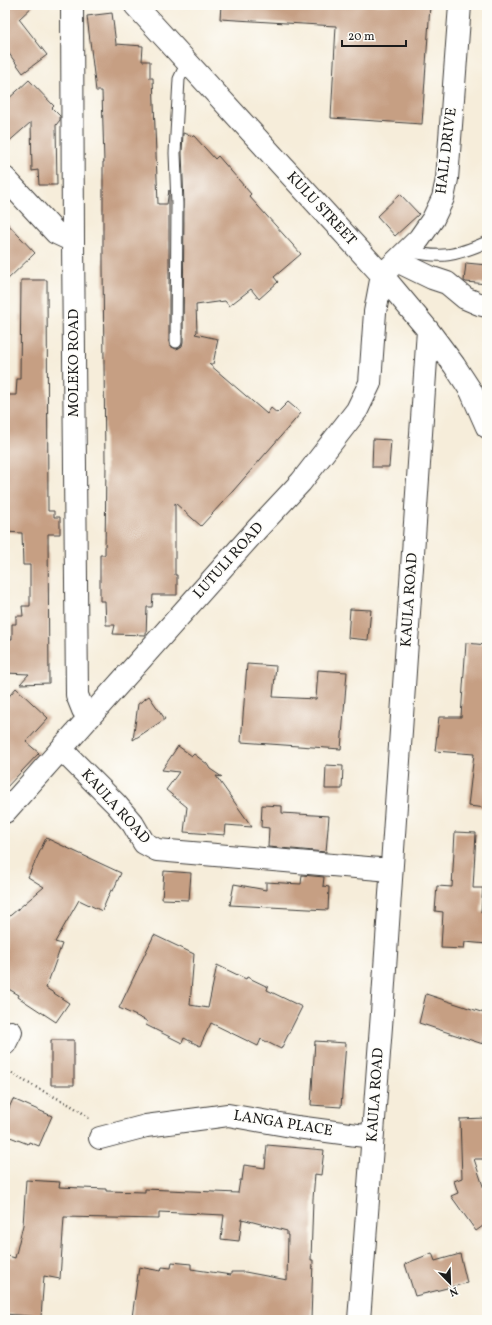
<svg xmlns="http://www.w3.org/2000/svg" width="492" height="1325" font-family="Vollkorn,serif">
  <style>
    .building { fill: #c69f83 }
    .lines { fill: none; stroke-linecap: round; stroke-linejoin: round }
    .lane-casing { stroke: #3d3b38; stroke-width: 13 }
    .street-casing { stroke: #3d3b38; stroke-width: 24 }
    .path { stroke: #3d3b38; stroke-width: 2.5; stroke-dasharray: 1 3; stroke-linecap: butt }
    .lane { stroke: #fff; stroke-width: 11 }
    .street { stroke: #fff; stroke-width: 22 }
    .labels { text-anchor: middle; dominant-baseline: central; stroke-width: 3; stroke-linejoin: round; paint-order: stroke }
    .street-label { font-size: 15px; fill: #1c1c1c; stroke: #fdfcf7 }
  </style>
  <rect width="100%" height="100%" fill="#fdfcf7"/>
  <filter id="ink" filterUnits="userSpaceOnUse"><feTurbulence type="fractalNoise" baseFrequency=".025" numOctaves="2"/><feDisplacementMap in="SourceGraphic" scale="8" xChannelSelector="R" yChannelSelector="G"/><feConvolveMatrix kernelMatrix="1 2 1 2 8 2 1 2 1" color-interpolation-filters="sRGB"/></filter>
  <filter id="wash" filterUnits="userSpaceOnUse"><feTurbulence type="fractalNoise" baseFrequency=".012" numOctaves="4" result="noise"/><feDisplacementMap in="SourceGraphic" scale="16" xChannelSelector="R" yChannelSelector="G"/><feGaussianBlur stdDeviation="0.9" result="paint"/><feColorMatrix in="noise" values="0 0 0 0 0 0 0 0 0 0 0 0 0 0 0 0 0 1.4 0 .05"/><feComposite in="paint" operator="in"/></filter>
  <g filter="url(#wash)">
    <rect width="100%" height="100%" fill="#f6edda"/>
    <g id="blocks">
      <path class="building" d="M 5,5 L 34,5 L 19,19 L 47,55 L 23,73 L 5,48 Z
        M 221,5 L 430,5 L 422,124 L 331,118 L 336,26 L 220,19 Z
        M 112,13 L 116,44 L 143,46 L 142,61 L 150,61 L 150,78 L 153,78 L 158,204 L 167,204 L 169,190 L 169,342 L 170,346 L 176,349 L 179,348 L 182,346 L 183,342 L 184,204 L 182,153 L 183,133 L 194,136 L 215,159 L 218,156 L 251,194 L 249,196 L 301,254 L 274,277 L 278,282 L 259,299 L 251,289 L 229,306 L 225,301 L 196,305 L 197,332 L 195,334 L 218,339 L 213,364 L 209,364 L 267,414 L 271,408 L 277,413 L 288,402 L 301,413 L 233,491 L 201,526 L 175,503 L 175,575 L 177,575 L 177,595 L 153,595 L 152,607 L 147,607 L 146,635 L 113,634 L 115,625 L 106,625 L 105,601 L 100,601 L 100,555 L 105,555 L 106,462 L 105,462 L 103,266 L 103,162 L 104,162 L 102,91 L 96,91 L 87,16 Z
        M 29,80 L 54,106 L 52,108 L 60,116 L 60,120 L 56,125 L 57,185 L 39,185 L 38,170 L 32,171 L 31,122 L 5,145 L 5,102 Z
        M 400,194 L 419,214 L 395,236 L 377,216 Z
        M 5,221 L 35,253 L 5,282 Z
        M 466,263 L 487,265 L 487,284 L 466,282 L 464,281 Z
        M 21,280 L 47,280 L 48,511 L 54,511 L 54,517 L 60,517 L 60,534 L 48,534 L 49,683 L 20,684 L 29,674 L 5,673 L 5,639 L 12,639 L 12,624 L 16,624 L 16,616 L 23,616 L 22,606 L 30,606 L 30,565 L 23,565 L 22,533 L 5,532 L 5,395 L 16,395 L 17,379 L 20,379 Z
        M 373,439 L 391,440 L 389,467 L 372,467 Z
        M 350,609 L 371,610 L 368,640 L 348,638 Z
        M 466,643 L 487,645 L 487,808 L 468,806 L 474,754 L 435,751 L 439,717 L 461,717 Z
        M 247,664 L 276,666 L 273,697 L 316,699 L 318,670 L 347,672 L 341,749 L 241,742 Z
        M 16,688 L 48,718 L 26,742 L 39,753 L 5,789 L 5,701 Z
        M 149,696 L 165,719 L 133,740 L 138,704 Z
        M 178,746 L 192,756 L 194,754 L 207,764 L 210,769 L 222,777 L 216,776 L 252,827 L 226,825 L 225,835 L 184,832 L 187,807 L 166,790 L 179,772 L 162,770 Z
        M 326,765 L 343,766 L 342,789 L 325,789 Z
        M 262,805 L 282,806 L 282,813 L 329,816 L 326,852 L 268,847 L 269,828 L 261,827 Z
        M 455,832 L 476,833 L 473,888 L 483,888 L 481,912 L 487,912 L 487,944 L 465,942 L 464,949 L 441,948 L 443,912 L 435,911 L 437,886 L 452,887 Z
        M 46,838 L 121,873 L 113,891 L 111,890 L 102,911 L 79,900 L 55,942 L 62,944 L 46,988 L 69,1003 L 56,1022 L 18,997 L 19,995 L 5,987 L 5,920 L 44,887 L 28,877 Z
        M 164,871 L 191,873 L 189,900 L 162,899 Z
        M 302,875 L 324,877 L 323,886 L 329,887 L 328,910 L 230,905 L 234,884 L 266,890 L 266,882 L 301,884 Z
        M 154,935 L 194,954 L 190,1005 L 208,1008 L 217,965 L 246,979 L 247,977 L 268,987 L 267,990 L 302,1007 L 281,1049 L 261,1039 L 258,1046 L 211,1023 L 200,1046 L 184,1038 L 182,1043 L 146,1025 L 147,1021 L 119,1008 Z
        M 426,994 L 487,1014 L 487,1032 L 483,1044 L 419,1023 Z
        M 51,1040 L 74,1040 L 74,1085 L 51,1085 Z
        M 315,1041 L 346,1043 L 341,1107 L 311,1105 Z
        M 13,1099 L 52,1116 L 39,1146 L 29,1142 L 28,1144 L 5,1135 L 5,1117 Z
        M 485,1118 L 487,1159 L 474,1159 L 487,1198 L 487,1223 L 476,1231 L 451,1196 L 458,1193 L 454,1181 L 462,1178 L 460,1119 Z
        M 267,1145 L 324,1150 L 321,1175 L 315,1174 L 313,1199 L 311,1260 L 313,1260 L 311,1320 L 156,1320 L 132,1317 L 139,1267 L 161,1271 L 162,1267 L 171,1268 L 172,1262 L 191,1264 L 191,1269 L 231,1275 L 231,1272 L 245,1272 L 287,1280 L 288,1235 L 287,1235 L 287,1231 L 242,1219 L 239,1241 L 221,1239 L 224,1215 L 159,1212 L 159,1219 L 64,1217 L 60,1279 L 44,1276 L 41,1317 L 5,1314 L 5,1255 L 15,1258 L 23,1225 L 26,1180 L 60,1182 L 59,1187 L 106,1189 L 106,1191 L 145,1192 L 145,1189 L 238,1193 L 240,1180 L 242,1180 L 244,1165 L 265,1168 Z
        M 432,1253 L 435,1261 L 460,1254 L 467,1283 L 415,1296 L 405,1264 Z"/>
    </g>
  </g>
  <g filter="url(#ink)">
    <use href="#blocks" fill-opacity="0" stroke="#3d3b38" stroke-width="1"/>
    <g class="lines">
      <defs>
        <path id="lane" d="M 407,251 C 442,259 455,256 487,242
          M 176,342 L 177,204 L 175,153 L 179,79 L 187,62"/>
        <path id="street" d="M 72,5 L 73,241 L 77,695 L 83,710 L 89,718
          M 135,5 L 382,275 L 428,330 L 454,365 L 471,391 L 487,427
          M 5,178 L 56,233 L 73,241
          M 397,261 L 432,278 L 447,283 L 465,298 L 479,304 L 487,306
          M 61,749 L 116,804 L 133,824 L 144,843 L 157,850 L 391,870
          M 5,812 L 257,529 L 301,482 L 357,410 L 370,383 L 375,312 L 382,275 L 419,239 L 433,219 L 443,198 L 447,179 L 460,5
          M 5,1044 L 11,1032
          M 100,1138 L 146,1126 L 228,1115 L 297,1127 L 372,1137
          M 359,1320 L 382,1013 L 428,330"/>
      </defs>
      <use href="#lane" class="lane-casing"/>
      <use href="#street" class="street-casing"/>
      <path class="path" d="M 5,1069 C 14,1074 22,1080 32,1085 C 45,1093 83,1109 90,1120"/>
      <use href="#lane" class="lane"/>
      <use href="#street" class="street"/>
    </g>
  </g>
  <g class="labels">
    <g class="street-label">
      <text transform="translate(447 151) rotate(-83)">HALL DRIVE</text>
      <text transform="translate(321 209) rotate(47)">KULU STREET</text>
      <text transform="translate(74 363) rotate(-90)">MOLEKO ROAD</text>
      <text transform="translate(229 561) rotate(-48)">LUTULI ROAD</text>
      <text transform="translate(410 600) rotate(-86)">KAULA ROAD</text>
      <text transform="translate(115 807) rotate(48)">KAULA ROAD</text>
      <text transform="translate(376 1095) rotate(-86)">KAULA ROAD</text>
      <text transform="translate(283 1124) rotate(9)">LANGA PLACE</text>
    </g>
  </g>
  <rect width="492" height="1325" fill="none" stroke="#fdfcf7" stroke-width="20"/>
  <g transform="translate(450 1283) rotate(157)" stroke="#fdfcf7" stroke-width="3" paint-order="stroke">
  <path d="M0-3L7 15L0 10L-7 15Z" fill="#1c1c1c"/>
  <text y="-6" font-size="11" font-weight="bold" text-anchor="middle" fill="#1c1c1c">N</text>
  </g>
  <path d="M342 40v6h64v-6" fill="none" stroke="#1c1c1c" stroke-width="2"/>
  <text x="348" y="40" font-size="12" fill="#1c1c1c" stroke="#fdfcf7" stroke-width="3" paint-order="stroke">20 m</text>
</svg>
